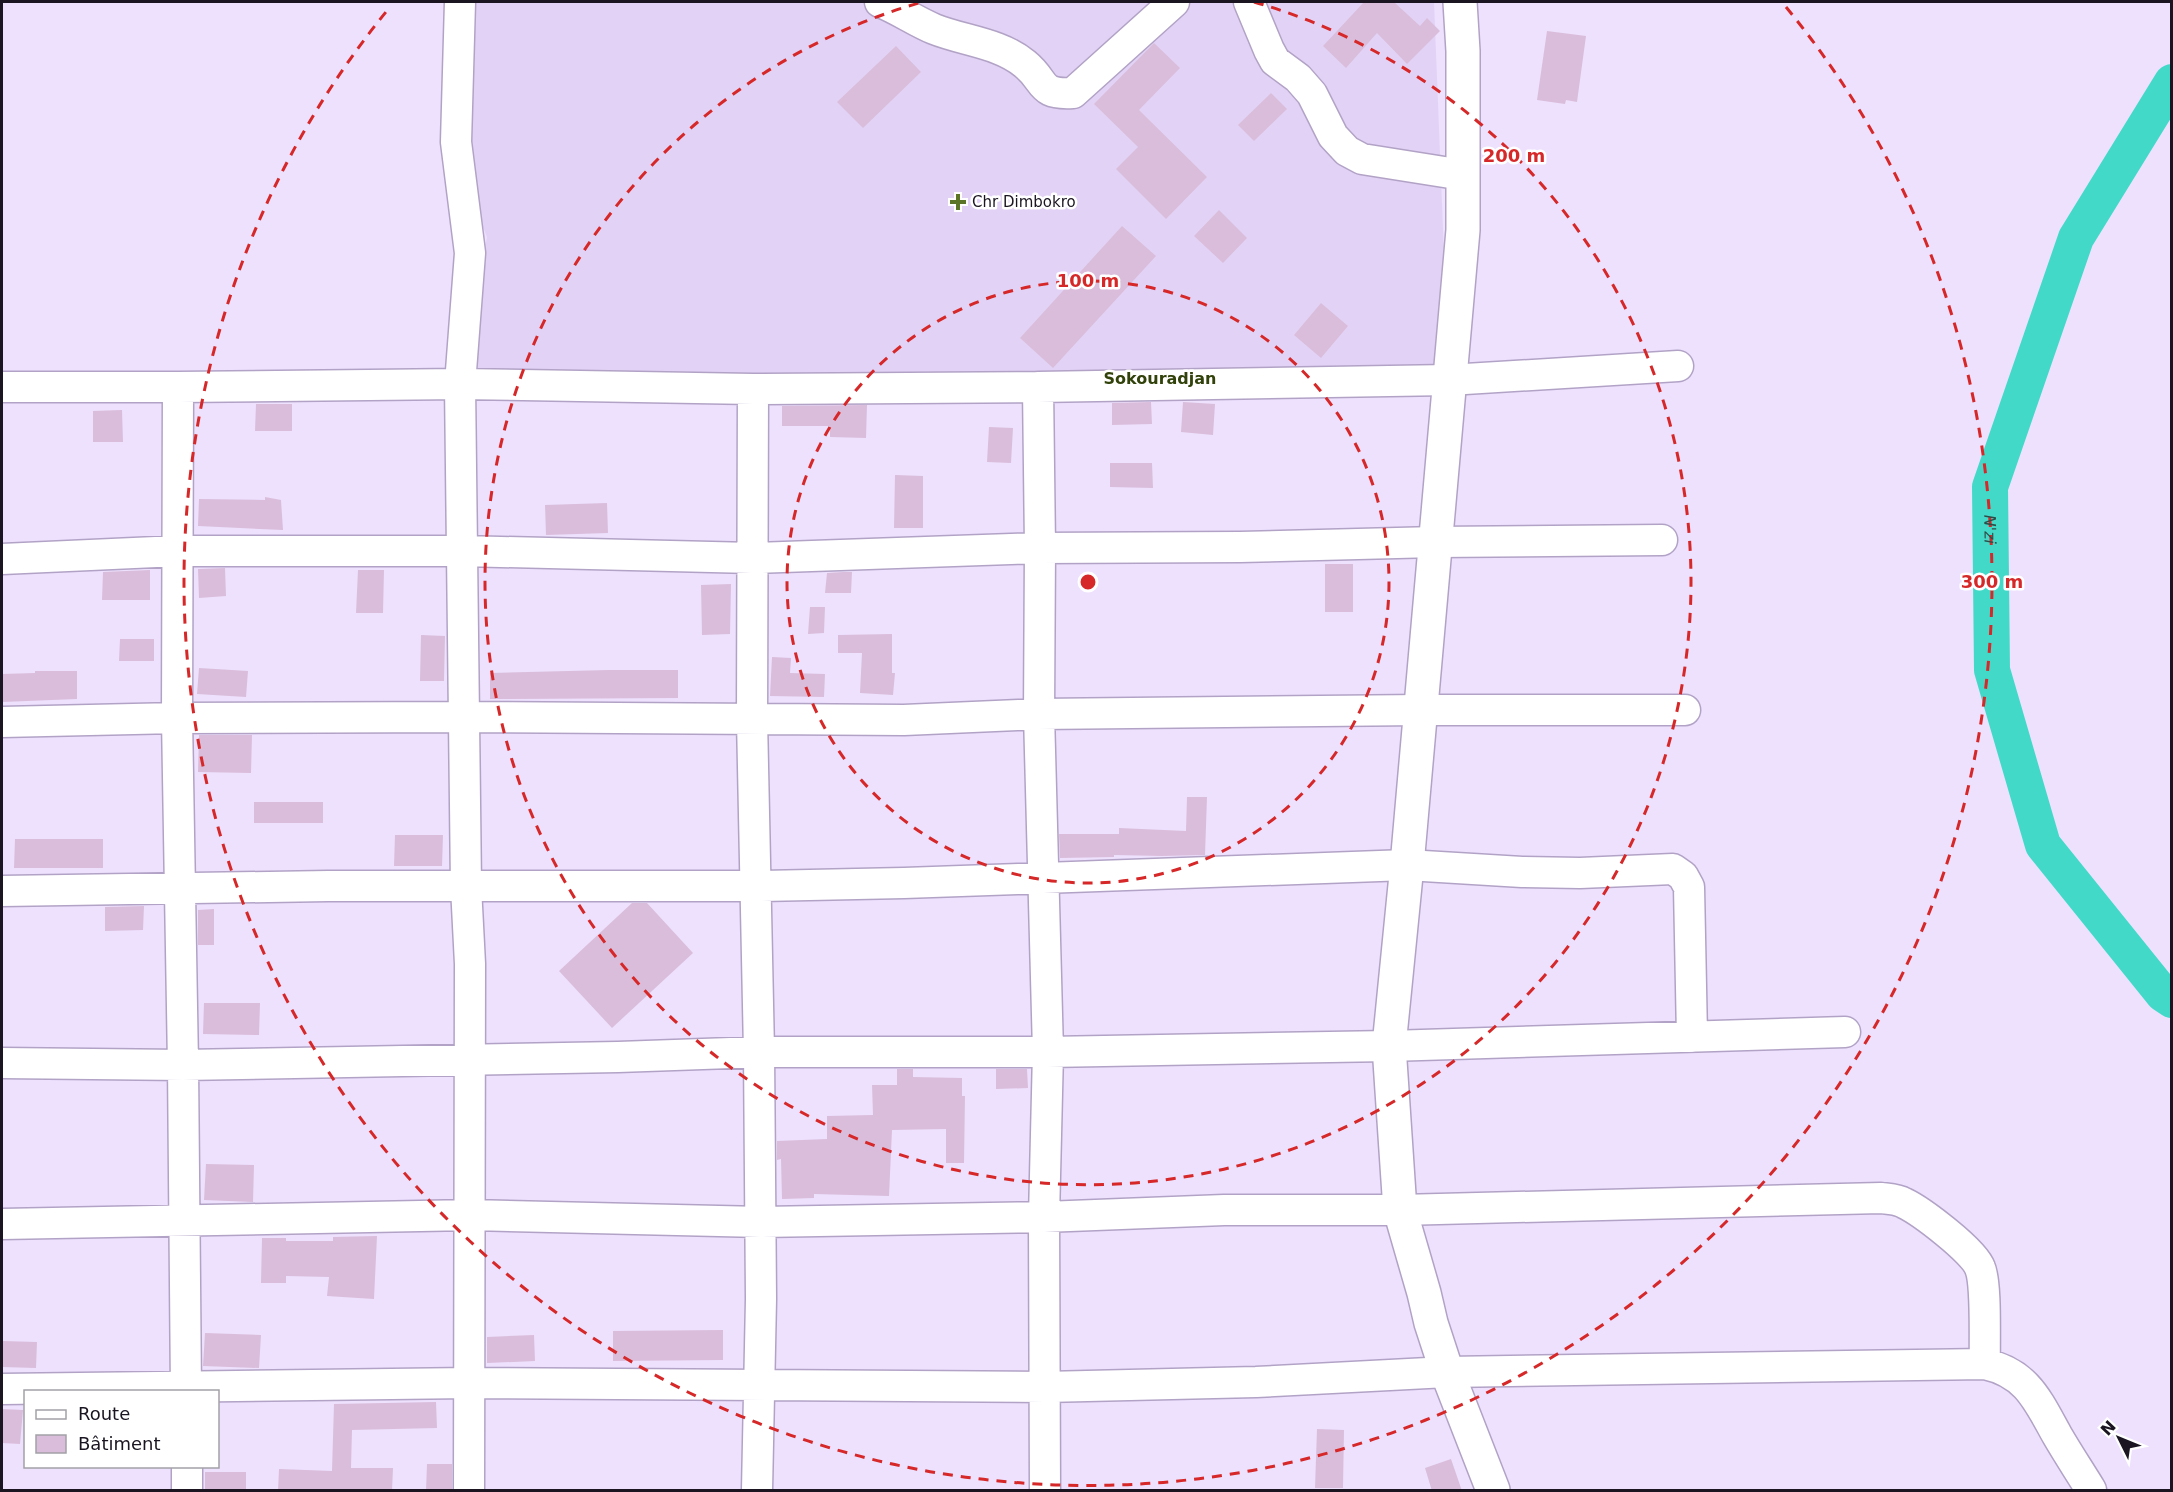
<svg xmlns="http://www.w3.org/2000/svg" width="2173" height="1492" font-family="'DejaVu Sans',sans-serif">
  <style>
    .built { fill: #e2d3f6 }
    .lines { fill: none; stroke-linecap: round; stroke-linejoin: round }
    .river { stroke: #43d9c9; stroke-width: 36 }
    .building { fill: #dabddb }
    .minor-casing { stroke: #b2a3c6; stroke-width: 33 }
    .major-casing { stroke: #b2a3c6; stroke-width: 36 }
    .minor { stroke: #fff; stroke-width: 30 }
    .major { stroke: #fff; stroke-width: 33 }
    .ring { fill: none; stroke: #d62828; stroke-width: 3; stroke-dasharray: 10 8 }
    .poi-dot { fill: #5b7426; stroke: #fff; stroke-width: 2 }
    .labels { text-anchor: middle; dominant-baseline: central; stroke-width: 5; stroke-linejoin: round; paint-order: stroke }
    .poi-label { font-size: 15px; fill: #1a1521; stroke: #fff; text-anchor: start }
    .neighbourhood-label { font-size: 16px; font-weight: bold; fill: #32420b; stroke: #fff }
    .water-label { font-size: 16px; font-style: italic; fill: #2d4c47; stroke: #fff }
    .centre { fill: #d62828; stroke: #fff; stroke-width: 3 }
    .ring-label { font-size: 18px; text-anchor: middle; font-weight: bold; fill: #d62828; stroke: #fff; stroke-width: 5; stroke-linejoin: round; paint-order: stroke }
  </style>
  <rect width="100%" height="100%" fill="#ede1fe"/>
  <path class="built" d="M 461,2 L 1434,2 L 1449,380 L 460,384 L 487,237 L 459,167 Z"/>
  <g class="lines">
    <path class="river" id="s1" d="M 2172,82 L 2076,238 L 1990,487 L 1992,670 L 2043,845 L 2163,994 L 2172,1000"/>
  </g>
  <path class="building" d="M 1364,2 L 1394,2 L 1420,26 L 1427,18 L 1440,31 L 1407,64 L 1377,33 L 1346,68 L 1323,46 Z
    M 1547,31 L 1586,36 L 1577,102 L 1566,100 L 1565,104 L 1537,100 Z
    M 1154,43 L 1180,68 L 1139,110 L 1207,177 L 1166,219 L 1116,169 L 1138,147 L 1094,104 Z
    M 896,46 L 921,72 L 863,128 L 837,102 Z
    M 1271,93 L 1287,109 L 1254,141 L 1238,125 Z
    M 1219,210 L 1247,238 L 1223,263 L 1194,236 Z
    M 1122,226 L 1156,256 L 1053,368 L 1020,338 Z
    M 1321,303 L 1348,326 L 1321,358 L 1294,335 Z
    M 1151,402 L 1152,424 L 1112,425 L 1112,403 Z
    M 1183,402 L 1215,404 L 1213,435 L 1181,432 Z
    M 256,404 L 292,404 L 292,431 L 255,431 Z
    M 867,405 L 866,438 L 830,437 L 830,426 L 782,426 L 782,406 Z
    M 122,410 L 123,442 L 93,442 L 93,411 Z
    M 989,427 L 1013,428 L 1011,463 L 987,462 Z
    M 1110,463 L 1152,463 L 1153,488 L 1110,487 Z
    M 895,475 L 923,476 L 923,528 L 894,528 Z
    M 265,497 L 281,500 L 283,530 L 198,526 L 199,499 L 265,500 Z
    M 607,503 L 608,533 L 546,535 L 545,505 Z
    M 1325,564 L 1353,564 L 1353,612 L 1325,612 Z
    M 225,568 L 226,596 L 199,598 L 198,569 Z
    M 150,570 L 150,600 L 102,600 L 103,572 Z
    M 358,570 L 384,570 L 383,613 L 356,613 Z
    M 843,572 L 852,572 L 851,593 L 825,593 L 827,573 Z
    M 731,584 L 730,634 L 702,635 L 701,585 Z
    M 810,607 L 825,607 L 824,633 L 808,634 Z
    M 892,634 L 892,673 L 895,673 L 893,695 L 860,693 L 862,653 L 838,653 L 838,635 Z
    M 421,635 L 445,636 L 444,681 L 420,681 Z
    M 120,639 L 154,639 L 154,661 L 119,661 Z
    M 772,657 L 791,658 L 790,673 L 825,674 L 824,697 L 770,696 Z
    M 199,668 L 248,671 L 246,697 L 197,694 Z
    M 609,670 L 678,670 L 678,698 L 490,699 L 490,673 Z
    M 35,671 L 77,671 L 77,699 L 2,702 L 2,674 L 35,673 Z
    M 199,735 L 252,735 L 251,773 L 198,772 Z
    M 1187,797 L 1207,797 L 1205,855 L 1162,856 L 1114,855 L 1114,857 L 1060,858 L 1059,834 L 1119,834 L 1119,828 L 1186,831 Z
    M 254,802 L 323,802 L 323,823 L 254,823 Z
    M 395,835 L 443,835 L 442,866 L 394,866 Z
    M 15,839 L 103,839 L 103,868 L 14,868 Z
    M 632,903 L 647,903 L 693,953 L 612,1028 L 559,971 Z
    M 144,906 L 143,930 L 105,931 L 105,907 Z
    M 214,909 L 214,945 L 198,945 L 198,910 Z
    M 204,1003 L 260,1003 L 259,1035 L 203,1034 Z
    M 897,1069 L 913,1069 L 913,1077 L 962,1078 L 962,1096 L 965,1096 L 964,1163 L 946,1163 L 946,1129 L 892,1130 L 889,1196 L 814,1194 L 814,1198 L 782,1199 L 781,1159 L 777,1160 L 777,1141 L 827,1139 L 827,1116 L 873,1115 L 872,1085 L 897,1085 Z
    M 996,1069 L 1027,1069 L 1028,1088 L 996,1089 Z
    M 206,1164 L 254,1165 L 253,1202 L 204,1200 Z
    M 377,1236 L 374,1299 L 327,1296 L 329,1277 L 286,1276 L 286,1283 L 261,1283 L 262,1238 L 286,1238 L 286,1241 L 333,1241 L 333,1237 Z
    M 723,1330 L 723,1360 L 613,1361 L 613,1331 Z
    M 205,1333 L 261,1335 L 259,1368 L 203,1366 Z
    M 534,1335 L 535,1361 L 487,1363 L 487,1337 Z
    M 2,1341 L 37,1342 L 36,1368 L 2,1367 Z
    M 436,1402 L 437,1428 L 352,1430 L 351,1468 L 393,1468 L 392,1491 L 278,1491 L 279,1469 L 332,1471 L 334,1404 Z
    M 2,1409 L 23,1410 L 20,1444 L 2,1443 Z
    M 1317,1429 L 1344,1430 L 1343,1488 L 1315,1488 Z
    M 1451,1459 L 1462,1491 L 1432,1491 L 1425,1468 Z
    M 427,1464 L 452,1464 L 452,1491 L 426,1491 Z
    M 205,1472 L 246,1472 L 246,1491 L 205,1491 Z"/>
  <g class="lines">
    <defs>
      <path id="minor" d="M 460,2 L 456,142 L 470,253 L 460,384 L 466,887 L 470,964 L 469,1490
        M 880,2 C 898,9 915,21 934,29 C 964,41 1000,43 1025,64 C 1047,82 1038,95 1073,93 L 1174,2
        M 1249,2 L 1269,50 L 1275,61 L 1298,78 L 1312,94 L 1333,136 L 1347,151 L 1362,159 L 1463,175
        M 2,387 L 178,387 L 460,384 L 753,389 L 1038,387 L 1449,380 L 1678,366
        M 178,387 L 177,718 L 183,1065 L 186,1392
        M 1038,387 L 1040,548 L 1039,714 L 1048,1052 L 1044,1217 L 1045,1490
        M 753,389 L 752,719 L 759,1052 L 761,1299 L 757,1490
        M 2,559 L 178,551 L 462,551 L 752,558 L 1040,548 L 1240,547 L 1436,542 L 1662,540
        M 2,722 L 177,718 L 464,717 L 904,720 L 1039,714 L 1421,710 L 1685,710
        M 2,891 L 328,886 L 756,886 L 904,883 L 1407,865 L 1522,872 L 1580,873 L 1673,869 L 1683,876 L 1689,887 L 1692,1037
        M 2,1063 L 183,1065 L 618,1057 L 759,1052 L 1048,1052 L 1389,1046 L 1845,1032
        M 2,1224 L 471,1215 L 761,1222 L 1044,1217 L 1224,1210 L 1400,1210 L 1881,1198 C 1889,1199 1897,1199 1904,1203 C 1921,1211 1974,1251 1980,1268 C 1987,1285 1984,1342 1985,1364
        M 2,1389 L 469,1383 L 1045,1387 L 1256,1382 L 1447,1372 L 1985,1364 C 2027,1373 2038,1401 2057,1435 C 2068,1454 2080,1472 2091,1490
        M 187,1466 L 187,1490"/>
      <path id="major" d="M 1460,2 L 1463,51 L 1463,230 L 1407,865 L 1389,1046 L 1400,1210 L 1424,1293 L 1431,1323 L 1447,1372 L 1493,1490"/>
    </defs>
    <use href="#minor" class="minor-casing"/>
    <use href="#major" class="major-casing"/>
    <use href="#minor" class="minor"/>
    <use href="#major" class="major"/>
  </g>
  <g class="ring">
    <circle cx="1088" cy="582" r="301"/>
    <path d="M1254 2A603 603 0 1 1 922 2"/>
    <path d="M1786 7A904 904 0 1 1 390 7"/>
  </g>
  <path class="poi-dot" d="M955 193h6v6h6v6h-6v6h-6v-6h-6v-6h6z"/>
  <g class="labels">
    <g class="poi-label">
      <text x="972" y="202">Chr Dimbokro</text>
    </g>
    <g class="neighbourhood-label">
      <text x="1160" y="378">Sokouradjan</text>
    </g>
    <g class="water-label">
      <text stroke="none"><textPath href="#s1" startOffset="489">N'zi</textPath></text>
    </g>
  </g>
  <circle cx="1088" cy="582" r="9" class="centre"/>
  <g class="ring-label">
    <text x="1514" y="162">200 m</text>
    <text x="1088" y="287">100 m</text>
    <text x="1992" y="588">300 m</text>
  </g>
  <rect width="2173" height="1492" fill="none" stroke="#1a1521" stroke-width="6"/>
  <rect x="24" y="1390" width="195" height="78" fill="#ffffff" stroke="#a3a1a6" stroke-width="1.5"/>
  <rect x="36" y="1410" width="30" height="9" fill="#ffffff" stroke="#a3a1a6" stroke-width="1.5"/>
  <text x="78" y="1420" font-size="18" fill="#1a1521">Route</text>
  <rect x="36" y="1435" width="30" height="18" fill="#dabddb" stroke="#a3a1a6" stroke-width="1.5"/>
  <text x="78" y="1450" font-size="18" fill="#1a1521">Bâtiment</text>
  <g transform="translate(2119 1438) rotate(313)" stroke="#ffffff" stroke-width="4.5" paint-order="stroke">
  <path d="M0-4.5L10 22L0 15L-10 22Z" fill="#1a1521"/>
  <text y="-9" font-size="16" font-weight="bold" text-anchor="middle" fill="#1a1521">N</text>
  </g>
</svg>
